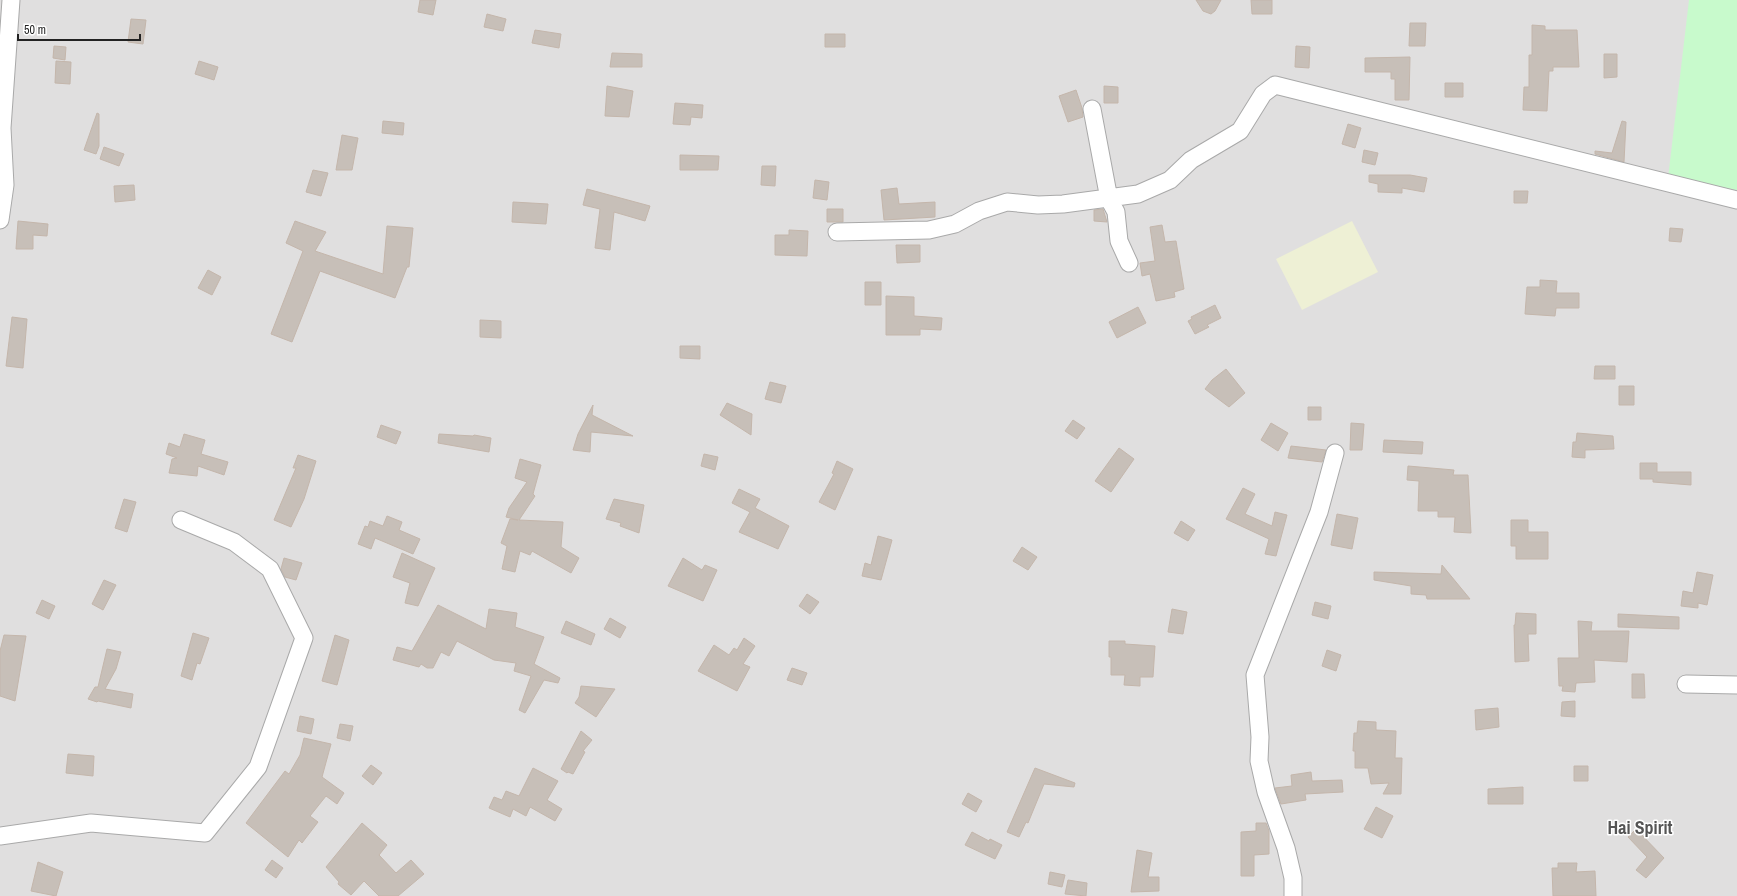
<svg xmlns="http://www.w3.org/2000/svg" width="1737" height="896" font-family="'Archivo Narrow',sans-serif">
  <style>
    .residential { fill: #e0dfdf }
    .farmland { fill: #eef0d5 }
    .park { fill: #c8facc }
    .building { fill: #c7bfb8; stroke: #c4b6ab }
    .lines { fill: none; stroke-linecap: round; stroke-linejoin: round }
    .minor-casing { stroke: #a9a9a9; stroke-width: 19 }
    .minor { stroke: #fff; stroke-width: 17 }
    .labels { text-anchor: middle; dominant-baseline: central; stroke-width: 3; stroke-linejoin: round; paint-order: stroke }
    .district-label { font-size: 18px; font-weight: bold; fill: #555; stroke: #fff }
  </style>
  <rect width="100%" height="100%" fill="#f2efe9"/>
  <path class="residential" d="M 0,0 L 1737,0 L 1737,896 L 0,896 Z"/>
  <path class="farmland" d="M 1352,221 L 1378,272 L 1302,310 L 1276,259 Z"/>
  <path class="park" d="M 1689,0 L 1737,0 L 1737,190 L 1668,178 Z"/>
  <path class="building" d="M 420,0 L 436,0 L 433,15 L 418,12 Z
    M 1196,0 L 1221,0 L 1215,11 L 1211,14 L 1203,11 Z
    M 1251,0 L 1272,0 L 1272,14 L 1252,14 Z
    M 487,14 L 506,19 L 503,31 L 484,27 Z
    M 131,19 L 146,20 L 143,44 L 128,42 Z
    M 1410,23 L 1426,23 L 1425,46 L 1409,46 Z
    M 1532,25 L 1545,26 L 1545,30 L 1577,30 L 1579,67 L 1553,67 L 1553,71 L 1549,71 L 1547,111 L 1523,110 L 1524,87 L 1529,87 L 1529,55 L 1532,55 Z
    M 535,30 L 561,34 L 559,48 L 532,43 Z
    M 825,34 L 845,34 L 845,47 L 825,47 Z
    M 54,46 L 66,47 L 65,60 L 53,58 Z
    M 1296,46 L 1310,47 L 1309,68 L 1295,67 Z
    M 612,53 L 642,54 L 642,67 L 610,67 Z
    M 1604,54 L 1617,54 L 1617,77 L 1604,78 Z
    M 1410,57 L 1409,100 L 1395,100 L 1395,79 L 1391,79 L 1391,72 L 1365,72 L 1365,58 Z
    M 56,61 L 71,62 L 70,84 L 55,83 Z
    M 199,61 L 218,67 L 214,80 L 195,74 Z
    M 1445,83 L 1463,83 L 1463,97 L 1445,97 Z
    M 607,86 L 633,91 L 629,117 L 605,116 Z
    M 1104,86 L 1118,87 L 1118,103 L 1104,103 Z
    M 1076,90 L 1082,108 L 1083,117 L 1068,122 L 1059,96 Z
    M 675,103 L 703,105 L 702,118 L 691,117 L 690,125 L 673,124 Z
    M 97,113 L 99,114 L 99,146 L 96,154 L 84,150 Z
    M 383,121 L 404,123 L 403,135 L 382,133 Z
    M 1622,121 L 1626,122 L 1624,162 L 1595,154 L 1595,151 L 1612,153 Z
    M 1348,124 L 1361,128 L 1355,148 L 1342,144 Z
    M 342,135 L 358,138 L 352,170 L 336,170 Z
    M 104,147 L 124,154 L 119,166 L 100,159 Z
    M 1364,150 L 1378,153 L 1375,165 L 1362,162 Z
    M 680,155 L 719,156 L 718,170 L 680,170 Z
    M 762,166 L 776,166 L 775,186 L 761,185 Z
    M 313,170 L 328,173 L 321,196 L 306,192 Z
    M 1369,175 L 1410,175 L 1427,178 L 1424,192 L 1402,188 L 1402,193 L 1378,192 L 1378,184 L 1369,182 Z
    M 815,180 L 829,182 L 827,200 L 813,198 Z
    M 134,185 L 135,200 L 115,202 L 114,186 Z
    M 897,188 L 899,204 L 935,202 L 935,217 L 884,220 L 881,190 Z
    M 587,189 L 650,206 L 645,221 L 614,212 L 610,250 L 595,248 L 600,209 L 583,205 Z
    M 1514,191 L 1528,191 L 1527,203 L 1514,203 Z
    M 513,202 L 548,204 L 546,224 L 512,222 Z
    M 827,209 L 843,209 L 843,222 L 827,222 Z
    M 1103,209 L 1107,222 L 1094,221 L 1094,210 Z
    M 18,221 L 48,224 L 47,236 L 33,235 L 33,249 L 16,249 Z
    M 295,221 L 326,232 L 315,251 L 383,274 L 387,226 L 413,228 L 409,267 L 407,267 L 395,298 L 320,271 L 292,342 L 271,334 L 303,251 L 286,243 Z
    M 1162,225 L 1165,242 L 1176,241 L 1184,289 L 1174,292 L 1175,297 L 1156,301 L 1150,274 L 1142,276 L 1140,263 L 1155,261 L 1150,227 Z
    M 1670,228 L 1683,229 L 1681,242 L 1669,241 Z
    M 789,230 L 808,231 L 807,256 L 775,255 L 775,235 L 789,235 Z
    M 896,245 L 920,245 L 920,262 L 897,263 Z
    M 208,270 L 221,277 L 212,295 L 198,288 Z
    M 1540,280 L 1557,281 L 1556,293 L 1579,293 L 1579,308 L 1556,308 L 1555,316 L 1525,314 L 1527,287 L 1540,287 Z
    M 865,282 L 881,282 L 881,305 L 865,305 Z
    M 886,296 L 914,297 L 914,316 L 942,318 L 941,330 L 920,329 L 920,335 L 886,335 Z
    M 1215,305 L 1221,318 L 1207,325 L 1209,327 L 1195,334 L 1188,321 L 1192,319 L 1191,317 Z
    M 1138,307 L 1146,323 L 1117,338 L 1109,322 Z
    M 12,317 L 27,319 L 23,368 L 6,366 Z
    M 480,320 L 501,321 L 501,338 L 480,337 Z
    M 680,346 L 700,346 L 700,359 L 680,358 Z
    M 1595,366 L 1615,366 L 1615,379 L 1594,379 Z
    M 1226,369 L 1245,393 L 1229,407 L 1205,389 L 1212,380 Z
    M 770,382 L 786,386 L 781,403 L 765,399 Z
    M 1619,386 L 1634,386 L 1634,405 L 1619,405 Z
    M 727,403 L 752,414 L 751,435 L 720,415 Z
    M 593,405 L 592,415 L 633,436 L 591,432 L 590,452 L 573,450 L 578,434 Z
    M 1308,407 L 1321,407 L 1321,420 L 1308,420 Z
    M 1073,420 L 1085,428 L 1077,439 L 1065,431 Z
    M 1271,423 L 1288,433 L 1278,451 L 1261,440 Z
    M 1351,423 L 1364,424 L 1362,450 L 1350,450 Z
    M 381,425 L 401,432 L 396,444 L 377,437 Z
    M 1577,433 L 1613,436 L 1614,449 L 1585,450 L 1585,458 L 1572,457 L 1573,442 L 1576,442 Z
    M 184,434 L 205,440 L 201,454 L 228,462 L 224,475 L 198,466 L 197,476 L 169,473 L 172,459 L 177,458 L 166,454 L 169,443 L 180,447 Z
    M 439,434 L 473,436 L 474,435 L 491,438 L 489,452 L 438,443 Z
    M 1384,440 L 1423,442 L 1422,454 L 1383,452 Z
    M 1291,446 L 1326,450 L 1322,462 L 1288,458 Z
    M 1119,448 L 1134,459 L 1111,492 L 1095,481 Z
    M 704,454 L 718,457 L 715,470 L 701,466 Z
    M 298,455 L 316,461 L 304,499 L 291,527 L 274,520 L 296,468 L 293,468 Z
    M 520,459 L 541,465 L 533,494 L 535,496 L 519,520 L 563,522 L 561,547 L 579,558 L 571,573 L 532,551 L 530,555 L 520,551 L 515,572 L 502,569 L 507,546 L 501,543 L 510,519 L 518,520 L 506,517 L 509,508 L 527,482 L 515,478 Z
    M 837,461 L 853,469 L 835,510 L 819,502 L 834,474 L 832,473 Z
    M 1640,463 L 1657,463 L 1657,472 L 1691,472 L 1691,485 L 1653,482 L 1653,479 L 1640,479 Z
    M 1408,466 L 1454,470 L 1453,475 L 1468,475 L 1471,533 L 1454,532 L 1455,517 L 1438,517 L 1438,511 L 1418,511 L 1419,481 L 1407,480 Z
    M 1243,488 L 1255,494 L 1245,514 L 1272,526 L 1275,512 L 1287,515 L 1276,556 L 1265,554 L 1269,539 L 1226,519 Z
    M 739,489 L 760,499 L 755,508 L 789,526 L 778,549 L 739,532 L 750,512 L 732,503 Z
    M 124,499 L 136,502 L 127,532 L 115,528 Z
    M 614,499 L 644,505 L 639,533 L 620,526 L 621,523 L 606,519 Z
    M 1337,514 L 1358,518 L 1352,549 L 1331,545 Z
    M 387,516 L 402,522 L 399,530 L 420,539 L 413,554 L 375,538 L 371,549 L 358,544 L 365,526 L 368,527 L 370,521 L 383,526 Z
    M 1511,520 L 1528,520 L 1528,532 L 1548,532 L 1548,559 L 1516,559 L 1516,546 L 1511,546 Z
    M 1181,521 L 1195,530 L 1188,541 L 1174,533 Z
    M 878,536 L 892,540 L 881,580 L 862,576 L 865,563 L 871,565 Z
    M 1022,547 L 1037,557 L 1028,570 L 1013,561 Z
    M 402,553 L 435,568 L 418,606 L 405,603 L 410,583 L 393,577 Z
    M 284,558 L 302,563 L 296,580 L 285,577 L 281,569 Z
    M 683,558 L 702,570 L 705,565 L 717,570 L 703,601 L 668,586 Z
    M 1442,565 L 1470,599 L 1427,599 L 1426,595 L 1411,594 L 1411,586 L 1374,580 L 1374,572 L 1441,574 Z
    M 1697,572 L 1713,575 L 1707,605 L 1698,603 L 1698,608 L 1681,606 L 1683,591 L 1693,593 Z
    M 104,580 L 116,585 L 103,610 L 92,604 Z
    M 807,594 L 819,602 L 810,614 L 799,606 Z
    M 42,600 L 55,606 L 49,619 L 36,613 Z
    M 1315,602 L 1331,606 L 1328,619 L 1312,615 Z
    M 438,605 L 486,629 L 489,609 L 517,613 L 515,627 L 544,637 L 534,664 L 560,678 L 558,683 L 544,680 L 525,713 L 519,710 L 531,676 L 514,671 L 516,663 L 494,660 L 457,641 L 449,656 L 441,652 L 433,668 L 427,668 L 421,664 L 419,667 L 393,660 L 397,647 L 412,651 Z
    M 1172,609 L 1187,612 L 1183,634 L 1168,632 Z
    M 1516,613 L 1536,614 L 1536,634 L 1528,634 L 1529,661 L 1515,662 L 1514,625 L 1515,625 Z
    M 1618,614 L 1679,617 L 1679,629 L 1618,627 Z
    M 610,618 L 626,627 L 620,638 L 604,629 Z
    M 566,621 L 595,634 L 591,645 L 561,633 Z
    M 1578,621 L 1592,622 L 1591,631 L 1629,631 L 1627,662 L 1594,660 L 1595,682 L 1576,683 L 1575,692 L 1562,691 L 1563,686 L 1559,686 L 1558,658 L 1579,658 Z
    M 193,633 L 209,638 L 200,664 L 197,663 L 192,680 L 181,676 Z
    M 4,635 L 26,636 L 15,701 L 0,696 L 0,651 Z
    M 335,635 L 349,640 L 337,685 L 322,681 Z
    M 744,638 L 755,646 L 743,664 L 750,667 L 737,691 L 698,671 L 714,645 L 729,655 L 734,648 L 737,650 Z
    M 1109,641 L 1125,641 L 1125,644 L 1155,646 L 1153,677 L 1140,677 L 1140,686 L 1124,685 L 1125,675 L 1111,675 L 1111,657 L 1109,657 Z
    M 107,649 L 121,652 L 116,669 L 105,689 L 133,694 L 131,708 L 98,701 L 97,702 L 88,699 L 95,687 L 98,687 Z
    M 1327,650 L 1341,655 L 1336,671 L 1322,666 Z
    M 792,668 L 807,673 L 802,685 L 787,680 Z
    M 1632,674 L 1644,674 L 1645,698 L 1632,698 Z
    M 581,686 L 615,689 L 596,717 L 575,703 L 579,697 Z
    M 1575,701 L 1575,717 L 1561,716 L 1562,702 Z
    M 1498,708 L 1499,727 L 1476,730 L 1475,710 Z
    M 300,716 L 314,719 L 311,734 L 297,731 Z
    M 1358,721 L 1376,722 L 1376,730 L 1396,731 L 1395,758 L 1402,758 L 1401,794 L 1383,794 L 1389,783 L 1371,784 L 1368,768 L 1355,768 L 1355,751 L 1353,751 L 1354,733 L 1357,733 Z
    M 340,724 L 353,726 L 350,741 L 337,738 Z
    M 581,731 L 592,740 L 583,751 L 585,752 L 573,774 L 568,772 L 567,773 L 561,769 Z
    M 304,738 L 331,744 L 322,777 L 344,793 L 337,804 L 326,796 L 310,816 L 318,822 L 302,843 L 299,840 L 288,857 L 246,823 L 285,771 L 289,774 L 300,755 Z
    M 68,754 L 94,756 L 93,776 L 66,773 Z
    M 371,765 L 382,773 L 373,785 L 362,776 Z
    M 1574,766 L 1588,766 L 1588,781 L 1574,781 Z
    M 533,768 L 558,781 L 547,800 L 562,809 L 555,821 L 530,807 L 526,816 L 513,809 L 510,817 L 489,808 L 494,797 L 502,800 L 506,791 L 519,796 Z
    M 1035,768 L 1075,783 L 1074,787 L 1044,784 L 1028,823 L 1026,822 L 1019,837 L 1007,832 Z
    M 1311,772 L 1312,781 L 1342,780 L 1343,792 L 1305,794 L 1306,800 L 1281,804 L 1275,788 L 1292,786 L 1291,775 Z
    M 1523,787 L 1523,804 L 1488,804 L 1488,789 Z
    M 968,793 L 982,801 L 976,812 L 962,804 Z
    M 1376,807 L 1393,816 L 1382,838 L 1364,829 Z
    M 362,823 L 387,845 L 379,855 L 396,873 L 411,860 L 424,874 L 398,896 L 379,896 L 364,881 L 351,895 L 338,884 L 339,882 L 326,867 Z
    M 1256,823 L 1266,823 L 1269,831 L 1269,854 L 1254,855 L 1254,876 L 1241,876 L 1241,832 L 1256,831 Z
    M 1636,829 L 1664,858 L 1646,878 L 1636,870 L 1647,857 L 1628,837 Z
    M 972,832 L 989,841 L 990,839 L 1002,845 L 995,859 L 965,845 Z
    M 1137,850 L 1152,853 L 1148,877 L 1159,877 L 1159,891 L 1131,892 Z
    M 272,860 L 283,868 L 276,878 L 265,870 Z
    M 38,862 L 63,872 L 56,896 L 31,891 Z
    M 1558,863 L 1577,863 L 1576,872 L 1595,871 L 1596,896 L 1553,896 L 1552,868 L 1558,868 Z
    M 1050,872 L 1065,875 L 1062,887 L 1048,884 Z
    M 1068,880 L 1087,883 L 1086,896 L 1065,894 Z"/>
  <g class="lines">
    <defs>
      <path id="minor" d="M 1092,109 L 1109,199 L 1116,212 L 1119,241 L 1129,263
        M 0,220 L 5,185 L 2,128 L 11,0
        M 837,232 L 929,230 L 955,224 L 979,211 L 1007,202 L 1038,205 L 1063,204 L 1138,194 L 1170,180 L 1191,160 L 1240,131 L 1263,94 L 1275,85 L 1737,200
        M 1686,684 L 1737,685
        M 0,836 L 91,823 L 205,833 L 258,767 L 304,638 L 270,569 L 234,542 L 181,520
        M 1293,896 L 1293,878 L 1286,848 L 1266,792 L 1259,761 L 1260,737 L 1255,675 L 1319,512 L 1335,453"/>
    </defs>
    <use href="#minor" class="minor-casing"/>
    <use href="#minor" class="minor"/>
  </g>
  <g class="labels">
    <g class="district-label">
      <text x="1640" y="827">Hai Spirit</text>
    </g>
  </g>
  <path d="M18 34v6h122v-6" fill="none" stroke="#222222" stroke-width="2"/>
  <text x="24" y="34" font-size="12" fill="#222222" stroke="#ffffff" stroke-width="3" paint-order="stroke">50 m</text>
</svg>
